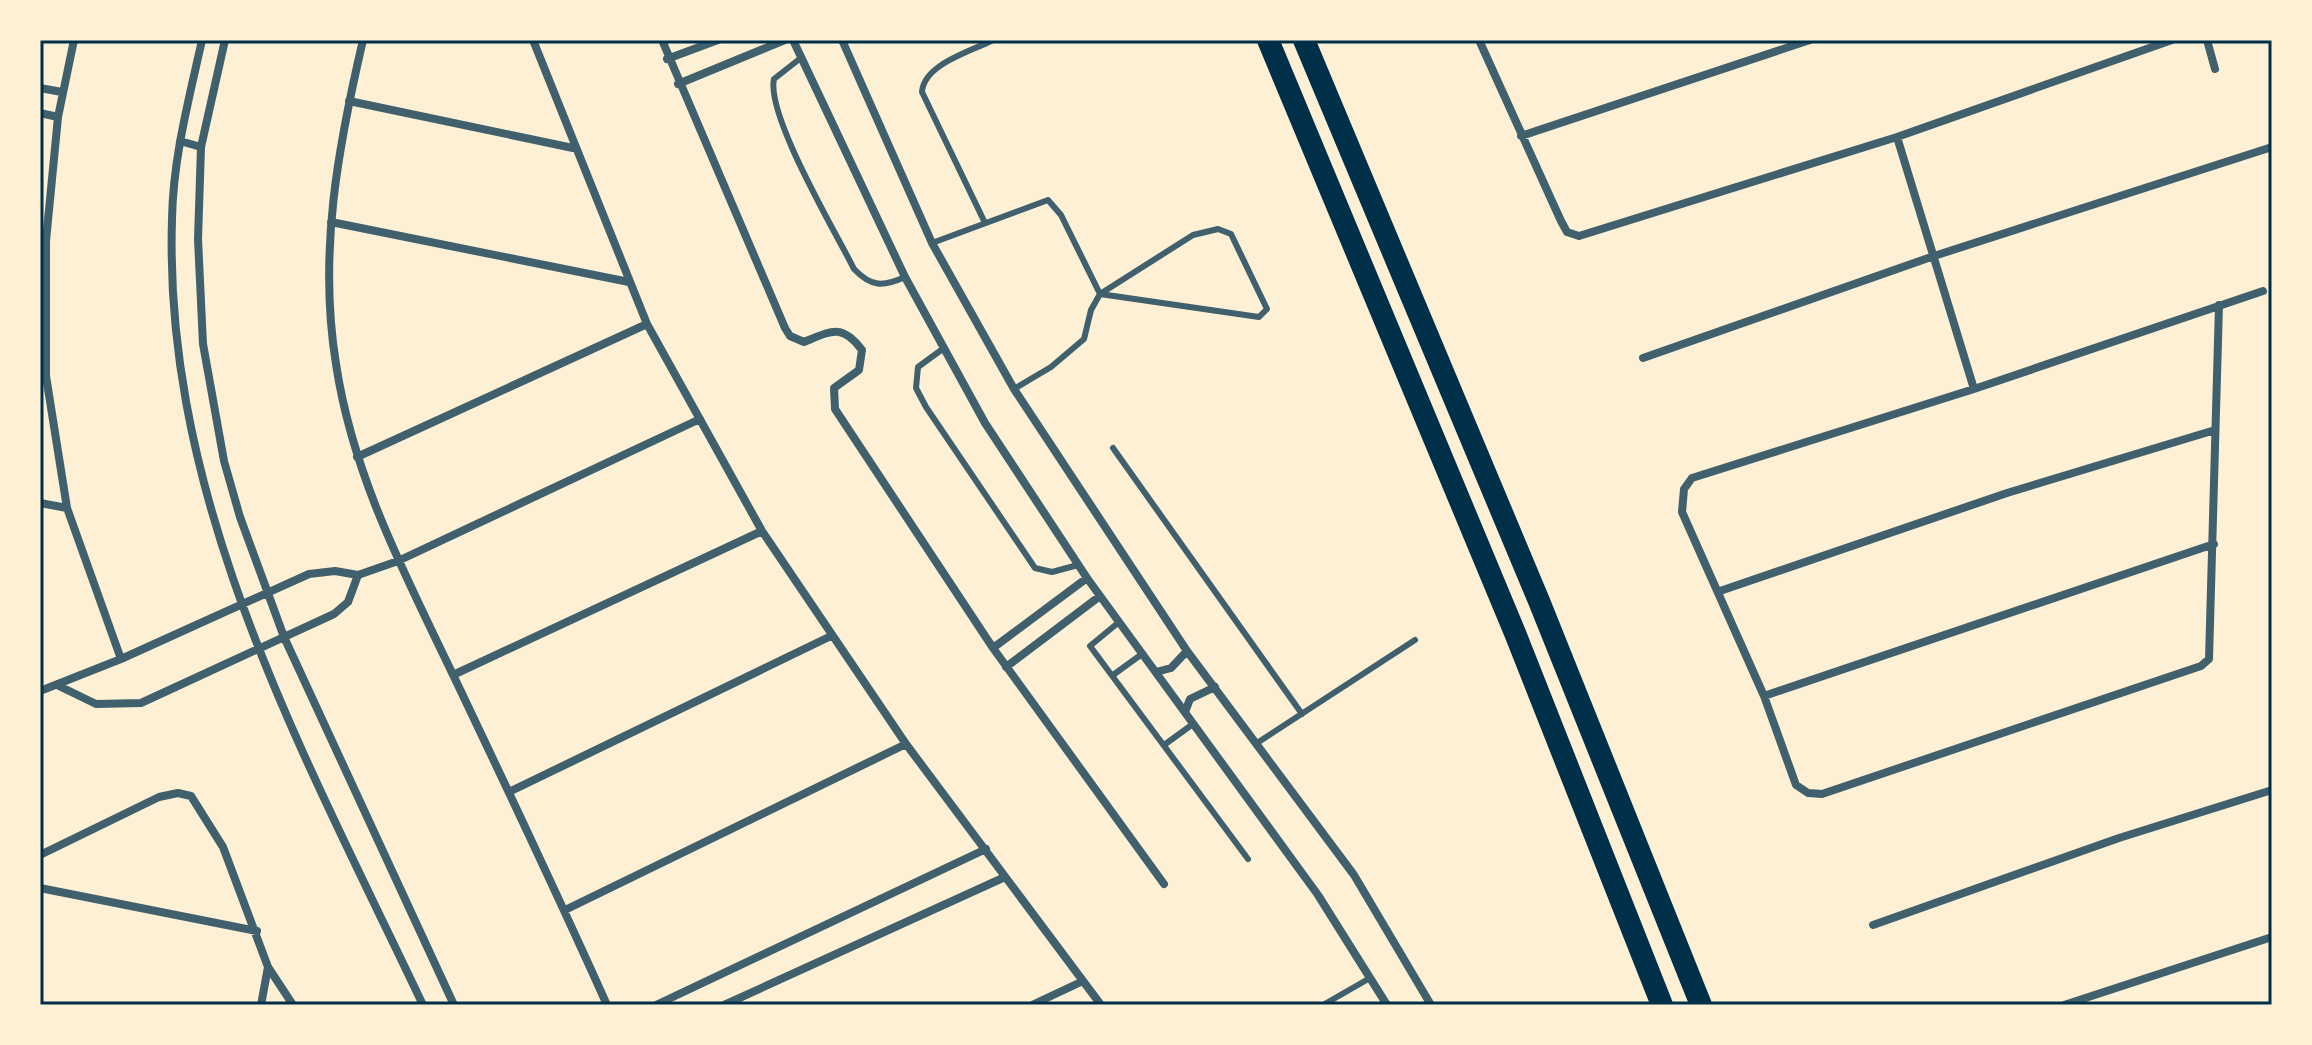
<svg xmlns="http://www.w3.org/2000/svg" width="2312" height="1045" font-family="'Playfair Display',serif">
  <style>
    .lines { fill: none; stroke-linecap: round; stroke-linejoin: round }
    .service { stroke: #3f606c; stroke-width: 6 }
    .minor { stroke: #3f606c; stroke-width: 8 }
    .motorway { stroke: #003049; stroke-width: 22 }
    .neatline { fill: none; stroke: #003049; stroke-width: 3 }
  </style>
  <rect width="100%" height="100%" fill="#fdf0d5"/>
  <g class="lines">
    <path class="service" d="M 802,57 L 774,79 C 766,115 835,231 854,269 C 871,287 883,287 905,277
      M 985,223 L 922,92 C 924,64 970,52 993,40
      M 932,243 L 1048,200 L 1061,215 L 1100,294 L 1259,317 L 1267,309 L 1231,234 L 1218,229 L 1193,235 L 1100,294 L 1091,310 L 1084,339 L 1051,367 L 1014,389
      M 944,348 L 918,367 L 916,388 L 926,407 L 1035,568 L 1052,572 L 1078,565
      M 1113,448 L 1302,714
      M 1119,622 L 1090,646 L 1248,859
      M 1113,675 L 1142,654
      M 1257,743 L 1415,640
      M 1164,745 L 1193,724
      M 1323,1005 L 1370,978"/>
    <path class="minor" d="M 74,40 L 58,117 L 46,241 L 46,376 L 67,508 L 121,659
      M 202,40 C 189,99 173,158 172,219 C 163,503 305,756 423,1005
      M 225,40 L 201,147 L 198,239 L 203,344 L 224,461 L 240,517 L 284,637 L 454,1005
      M 363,40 C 338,147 318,254 336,364 C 353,478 407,578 456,681 C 507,788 558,896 607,1005
      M 533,40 L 647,324 L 762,531 L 906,744 L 1101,1005
      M 662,40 L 785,328 L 790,336 L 804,342 C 831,331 842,323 862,350 L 859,370 L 834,388 L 835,409 L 993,648 L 1164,884
      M 793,40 L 905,277 L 985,423 L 1087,578 L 1318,895 L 1387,1005
      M 842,40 L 932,243 L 1014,389 L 1187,651 L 1354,875 L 1431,1005
      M 1479,40 L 1561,221 L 1567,232 L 1579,236 L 1897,137 L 2172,40
      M 2207,40 L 2215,69
      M 667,59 L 718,40
      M 678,84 L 785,40
      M 40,88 L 62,92
      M 349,101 L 573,148
      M 40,113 L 58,117
      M 1521,136 L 1810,40
      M 1897,137 L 1974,389
      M 180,141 L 201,147
      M 331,222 L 629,282
      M 2219,305 L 2209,659 L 2201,666 L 1822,794 L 1808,793 L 1796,785 L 1764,696 L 1682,512 L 1684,489 L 1692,478 L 1974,389 L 2263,291
      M 1643,358 L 1934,256 L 2272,147
      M 357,457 L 647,324
      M 40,503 L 67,508
      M 358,575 L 398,561 L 700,419
      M 1720,591 L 2007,493 L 2215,430
      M 993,648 L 1087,578
      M 1006,667 L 1100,596
      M 1156,672 L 1171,668 L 1187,651
      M 453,675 L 762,531
      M 40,691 L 121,659 L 309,574 L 335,571 L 358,575 L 348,602 L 334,614 L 141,703 L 96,704 L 59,686
      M 1764,696 L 2214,544
      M 1185,712 L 1190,699 L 1215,687
      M 509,792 L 831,636
      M 40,855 L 159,797 L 178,793 L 191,796 L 223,847 L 268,967 L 293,1005
      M 40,888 L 257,931
      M 565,910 L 906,744
      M 1873,925 L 2119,838 L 2272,790
      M 261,1005 L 268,967
      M 656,1005 L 986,849
      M 724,1005 L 1005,877
      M 1032,1005 L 1083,981
      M 2064,1005 L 2272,937"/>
    <path class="motorway" d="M 1268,40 L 1515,633 L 1662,1005
      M 1304,40 L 1539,601 L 1701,1005"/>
  </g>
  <rect width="2312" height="1045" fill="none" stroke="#fdf0d5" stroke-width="84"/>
  <rect x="42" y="42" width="2228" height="961" class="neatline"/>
</svg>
